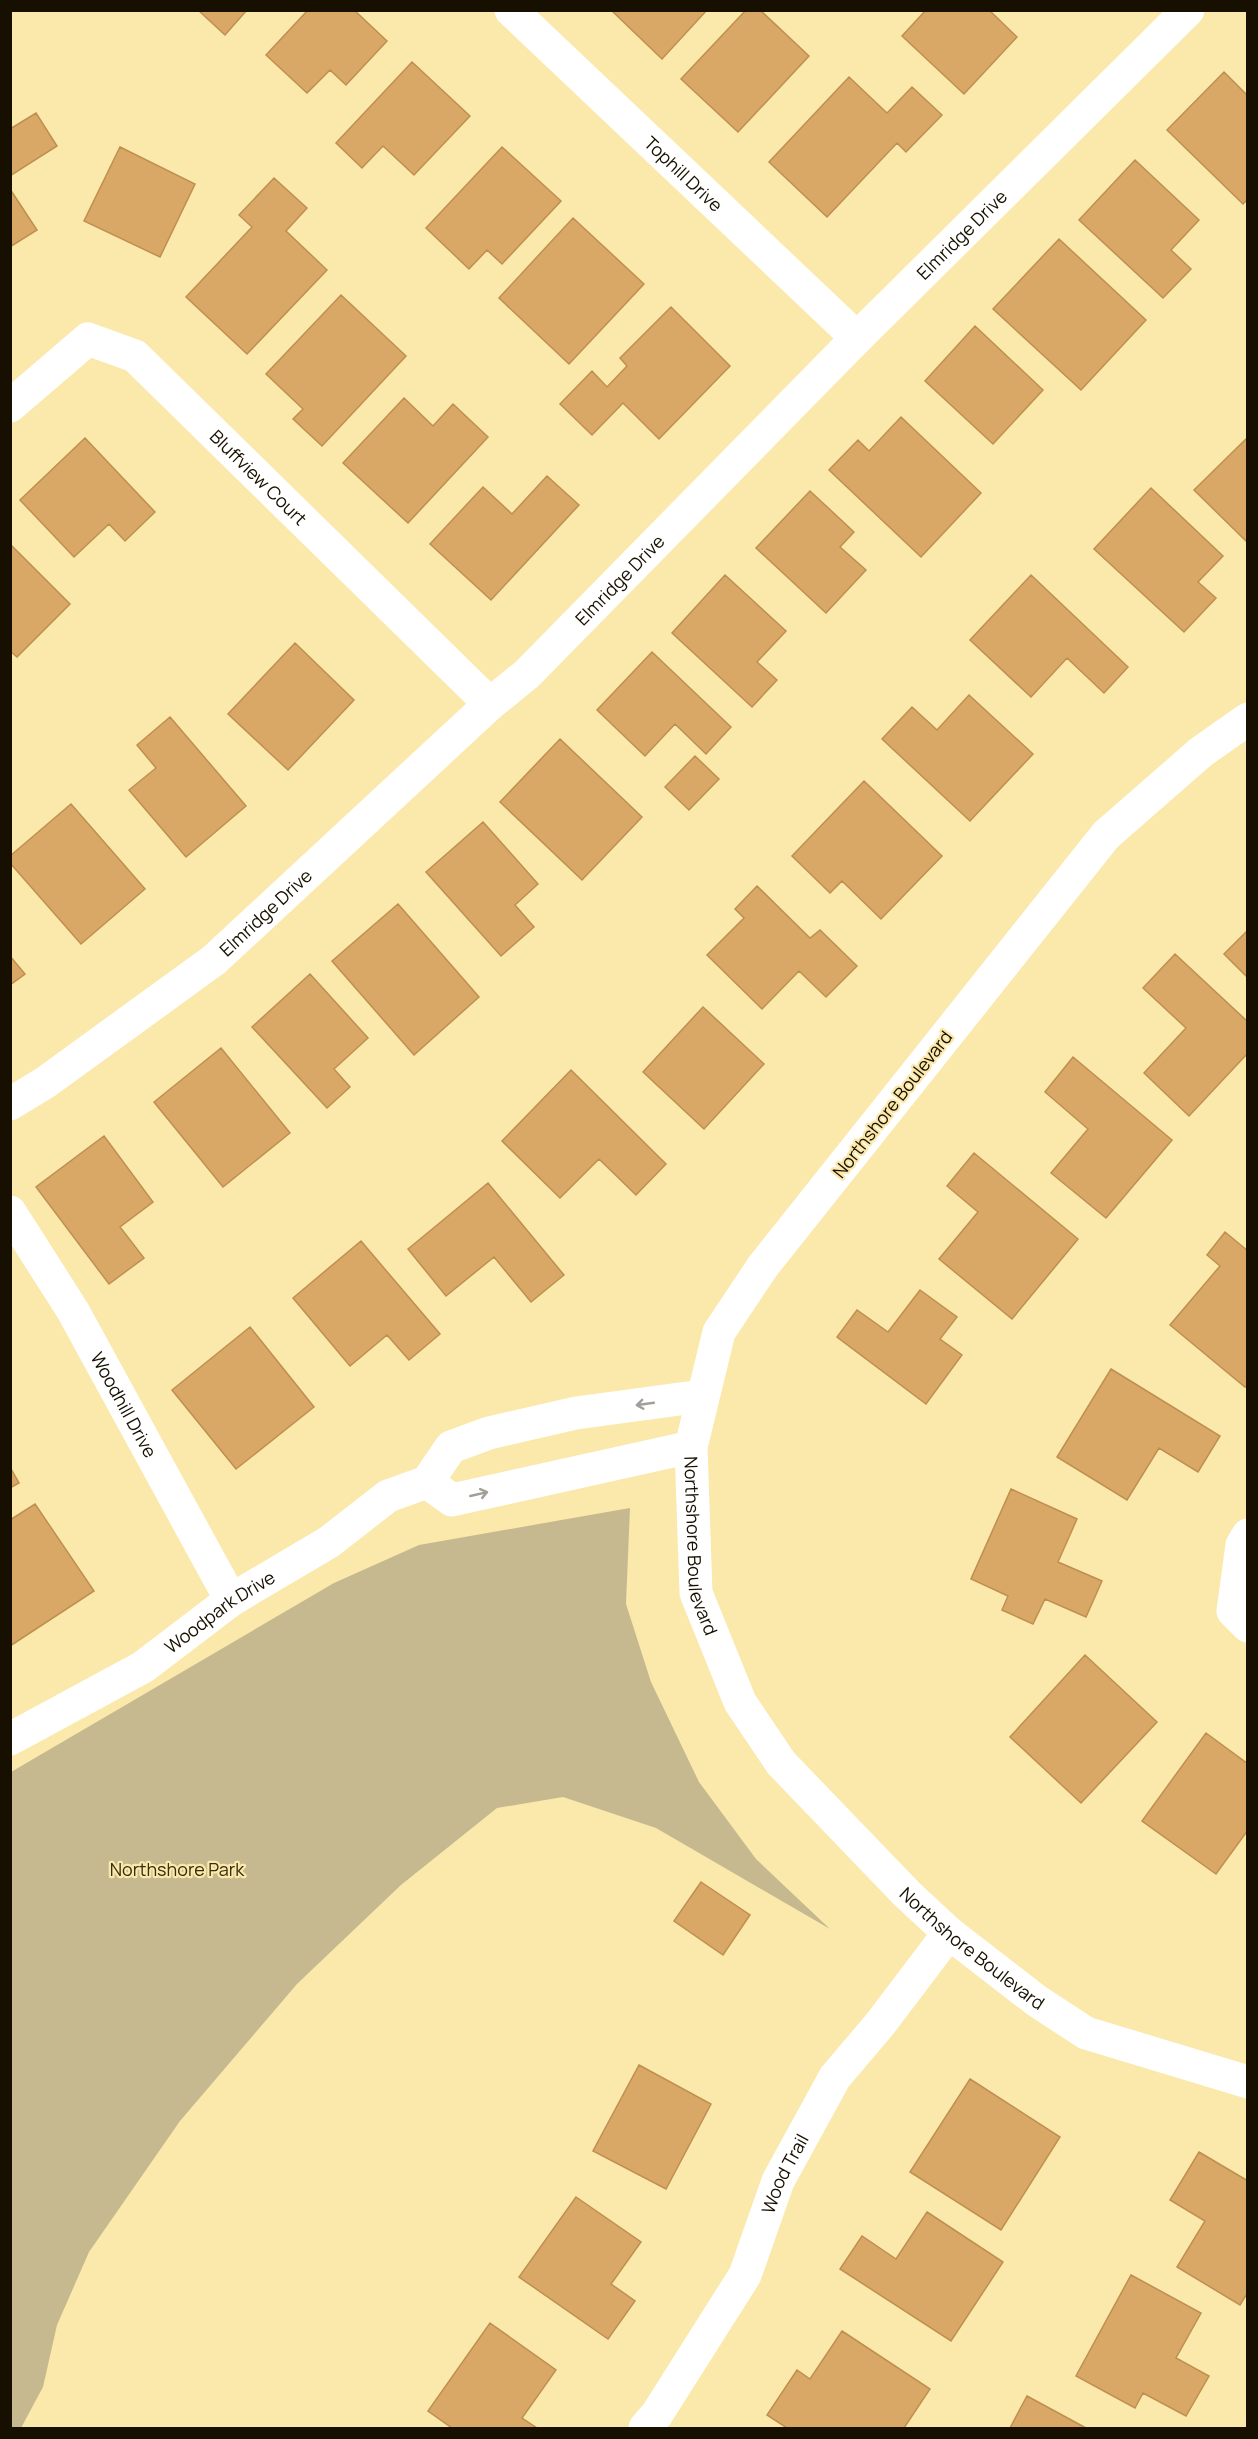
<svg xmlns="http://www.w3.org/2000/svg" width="1258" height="2439" font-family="Manrope,sans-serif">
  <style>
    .green { fill: #c6b98f }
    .building { fill: #d9a867; stroke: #bf8f4f; stroke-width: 1.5 }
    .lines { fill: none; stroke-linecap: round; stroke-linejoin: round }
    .minor { stroke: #fff; stroke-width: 33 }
    .oneway { stroke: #a29f99 }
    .labels { text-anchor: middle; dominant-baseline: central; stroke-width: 4.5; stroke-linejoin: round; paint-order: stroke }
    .street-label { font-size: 18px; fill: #171000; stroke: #fbe8ab }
    .park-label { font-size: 18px; fill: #352c0f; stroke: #fbe8ab }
  </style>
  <rect width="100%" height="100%" fill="#fbe8ab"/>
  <path class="green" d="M 630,1508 L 626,1604 L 651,1682 L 699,1782 L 756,1859 L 830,1929 L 656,1828 L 563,1797 L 497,1808 L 401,1885 L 297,1984 L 180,2121 L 89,2252 L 57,2325 L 43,2387 L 21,2428 L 11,2428 L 11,1772 L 334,1583 L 419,1545 Z"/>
  <path class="building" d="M 198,10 L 247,10 L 225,35 Z
    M 308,10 L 354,10 L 387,41 L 346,85 L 330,70 L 307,93 L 266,55 Z
    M 611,10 L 707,10 L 662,59 Z
    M 746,10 L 760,10 L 809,56 L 738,132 L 681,79 Z
    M 926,10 L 989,10 L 1017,37 L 964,94 L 902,36 Z
    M 412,62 L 470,116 L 414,175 L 383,146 L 362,168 L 336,143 Z
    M 1224,72 L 1248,96 L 1248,199 L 1243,204 L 1167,130 Z
    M 849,77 L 887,113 L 912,87 L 942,115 L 906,152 L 897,143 L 827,217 L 769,162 Z
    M 36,113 L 57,146 L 10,176 L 10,129 Z
    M 120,147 L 195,184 L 160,257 L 84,221 Z
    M 502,147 L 561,201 L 502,264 L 487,250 L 469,269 L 426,228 Z
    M 1135,160 L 1199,220 L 1171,250 L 1191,269 L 1163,298 L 1079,220 Z
    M 274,178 L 307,208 L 286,231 L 327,270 L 247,354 L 186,297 L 252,227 L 239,215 Z
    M 10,189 L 37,230 L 10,247 Z
    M 573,218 L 644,284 L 569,364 L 499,298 Z
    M 1059,239 L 1146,320 L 1081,390 L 993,309 Z
    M 341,295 L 406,356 L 322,446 L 293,419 L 303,409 L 266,374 Z
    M 671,307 L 730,366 L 659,439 L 623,403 L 592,435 L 560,404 L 592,371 L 607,387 L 627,366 L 620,358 Z
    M 975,326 L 1043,390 L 993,444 L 925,381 Z
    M 404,398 L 433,426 L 453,404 L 488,437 L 408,523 L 343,463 Z
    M 901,417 L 981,493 L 921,557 L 829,470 L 858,440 L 869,451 Z
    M 1248,437 L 1248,543 L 1194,490 Z
    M 85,438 L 155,512 L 125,541 L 109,524 L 74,557 L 20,500 Z
    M 547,476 L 579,505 L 491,600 L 430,544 L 483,487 L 512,514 Z
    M 1151,488 L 1223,556 L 1198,582 L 1216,598 L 1184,632 L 1094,549 Z
    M 810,491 L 854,532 L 840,547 L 866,570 L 826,613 L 756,548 Z
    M 10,544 L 70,604 L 17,657 L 10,651 Z
    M 725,575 L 786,631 L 757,662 L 777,680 L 752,707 L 672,633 Z
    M 1031,575 L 1128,667 L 1104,693 L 1067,658 L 1031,697 L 970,640 Z
    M 295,643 L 354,700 L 288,770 L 228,714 Z
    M 652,652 L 731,727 L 706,754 L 675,724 L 645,756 L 597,710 Z
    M 969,695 L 1033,754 L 970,821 L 882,739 L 912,707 L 937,730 Z
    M 170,717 L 246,806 L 186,857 L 129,790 L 156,768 L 137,745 Z
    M 560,739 L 642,817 L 582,880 L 500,802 Z
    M 695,756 L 719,779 L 689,810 L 665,787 Z
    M 864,781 L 942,856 L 881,919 L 842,881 L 830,893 L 792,856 Z
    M 71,804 L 145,889 L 81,944 L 10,863 L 10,856 Z
    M 483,822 L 538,884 L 515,905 L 534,927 L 501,956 L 426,872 Z
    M 757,886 L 810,938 L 820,930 L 857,966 L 826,997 L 799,971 L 762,1009 L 707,955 L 744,918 L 735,909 Z
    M 398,904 L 479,997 L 414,1055 L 332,961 Z
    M 1248,930 L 1248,978 L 1224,954 Z
    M 1175,954 L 1248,1022 L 1248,1053 L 1189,1116 L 1144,1073 L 1186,1028 L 1143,988 Z
    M 10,956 L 25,974 L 10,985 Z
    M 310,974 L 368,1038 L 334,1069 L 350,1087 L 327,1108 L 252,1027 Z
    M 703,1007 L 764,1064 L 704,1129 L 643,1072 Z
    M 221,1048 L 290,1133 L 223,1187 L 154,1102 Z
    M 1073,1057 L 1172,1140 L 1106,1218 L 1051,1173 L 1088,1129 L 1045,1092 Z
    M 571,1070 L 666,1164 L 636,1195 L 599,1159 L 560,1198 L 502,1141 Z
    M 104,1136 L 153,1202 L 120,1227 L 144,1258 L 109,1284 L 36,1187 Z
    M 974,1153 L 1078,1239 L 1012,1319 L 939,1259 L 978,1212 L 947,1186 Z
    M 488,1183 L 564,1275 L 531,1302 L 494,1257 L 446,1296 L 408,1249 Z
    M 1225,1232 L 1248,1251 L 1248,1385 L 1245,1387 L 1170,1325 L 1220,1266 L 1207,1255 Z
    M 361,1241 L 440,1334 L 409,1360 L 387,1335 L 350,1366 L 293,1298 Z
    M 920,1290 L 957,1317 L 940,1339 L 962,1355 L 926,1404 L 837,1337 L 857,1310 L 888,1332 Z
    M 250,1327 L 314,1407 L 236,1469 L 172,1390 Z
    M 1111,1369 L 1220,1436 L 1198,1472 L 1159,1448 L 1127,1500 L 1057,1457 Z
    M 10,1467 L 19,1483 L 10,1488 Z
    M 1011,1489 L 1077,1519 L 1058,1562 L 1102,1581 L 1086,1617 L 1045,1599 L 1033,1624 L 1002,1610 L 1008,1596 L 971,1579 Z
    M 35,1504 L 94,1591 L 10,1646 L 10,1520 Z
    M 1085,1655 L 1157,1722 L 1081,1803 L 1010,1737 Z
    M 1206,1733 L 1248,1764 L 1248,1830 L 1216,1874 L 1142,1821 Z
    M 701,1882 L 750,1915 L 723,1955 L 674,1921 Z
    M 639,2065 L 711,2104 L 666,2189 L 593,2151 Z
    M 970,2079 L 1060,2137 L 1001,2230 L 910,2172 Z
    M 1199,2152 L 1248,2181 L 1248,2292 L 1240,2305 L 1177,2267 L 1205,2221 L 1170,2200 Z
    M 576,2197 L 641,2242 L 611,2284 L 635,2301 L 608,2339 L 519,2277 Z
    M 927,2212 L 1003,2262 L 951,2341 L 840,2269 L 862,2236 L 896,2259 Z
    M 1131,2275 L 1201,2313 L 1176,2358 L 1209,2376 L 1186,2416 L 1143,2393 L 1135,2408 L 1076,2376 Z
    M 490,2323 L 556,2370 L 522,2418 L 537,2428 L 452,2428 L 428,2411 Z
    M 842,2331 L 930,2389 L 904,2428 L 787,2428 L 767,2415 L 797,2370 L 810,2379 Z
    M 1027,2396 L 1086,2428 L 1010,2428 Z"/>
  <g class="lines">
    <g class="minor">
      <path id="s1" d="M 511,10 L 857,338"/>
      <path id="s2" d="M 10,406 L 88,339 L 135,356 L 490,704"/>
      <path id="s3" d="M 1248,719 L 1201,752 L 1106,835 L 763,1266 L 719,1332 L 691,1447 L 696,1593 L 740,1702 L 781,1763 L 907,1894 L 949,1933 L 1037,2001 L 1086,2033 L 1248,2082"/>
      <path id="s4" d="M 10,1104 L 46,1082 L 214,960 L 490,704 L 527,674 L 857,338 L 1188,10"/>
      <path id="s5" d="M 10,1212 L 73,1311 L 231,1600"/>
      <path d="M 427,1482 L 452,1500 L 691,1447"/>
      <path d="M 1248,1535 L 1242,1545 L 1233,1611 L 1248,1626"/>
      <path id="s6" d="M 10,1739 L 143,1667 L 231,1600 L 329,1542 L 388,1496 L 427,1482 L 451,1447 L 489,1433 L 576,1413 L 702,1396"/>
      <path id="s7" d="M 645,2428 L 657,2414 L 745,2275 L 778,2181 L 835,2077 L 880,2024 L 949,1933"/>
    </g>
  </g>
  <defs><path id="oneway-shaft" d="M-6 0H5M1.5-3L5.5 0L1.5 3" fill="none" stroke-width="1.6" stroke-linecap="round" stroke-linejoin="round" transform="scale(1.5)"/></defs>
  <g class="oneway">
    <use href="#oneway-shaft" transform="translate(645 1404) rotate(172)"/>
    <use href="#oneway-shaft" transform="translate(479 1494) rotate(-13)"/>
  </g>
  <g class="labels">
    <g class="street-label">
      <text stroke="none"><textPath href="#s1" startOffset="238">Tophill Drive</textPath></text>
      <text stroke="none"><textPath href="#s4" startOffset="1292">Elmridge Drive</textPath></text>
      <text stroke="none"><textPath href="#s2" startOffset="326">Bluffview Court</textPath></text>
      <text stroke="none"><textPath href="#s4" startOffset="806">Elmridge Drive</textPath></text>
      <text stroke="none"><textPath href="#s4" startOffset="320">Elmridge Drive</textPath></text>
      <text transform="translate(892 1104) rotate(-52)">Northshore Boulevard</text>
      <text stroke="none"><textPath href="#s5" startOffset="224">Woodhill Drive</textPath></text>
      <text stroke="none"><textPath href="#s3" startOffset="1032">Northshore Boulevard</textPath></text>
      <text stroke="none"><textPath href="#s6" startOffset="246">Woodpark Drive</textPath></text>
      <text stroke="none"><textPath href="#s3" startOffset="1536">Northshore Boulevard</textPath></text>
      <text stroke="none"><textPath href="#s7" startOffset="292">Wood Trail</textPath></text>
    </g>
    <g class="park-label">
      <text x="177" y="1869">Northshore Park</text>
    </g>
  </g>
  <rect width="1258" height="2439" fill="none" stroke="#171000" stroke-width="24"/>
</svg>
